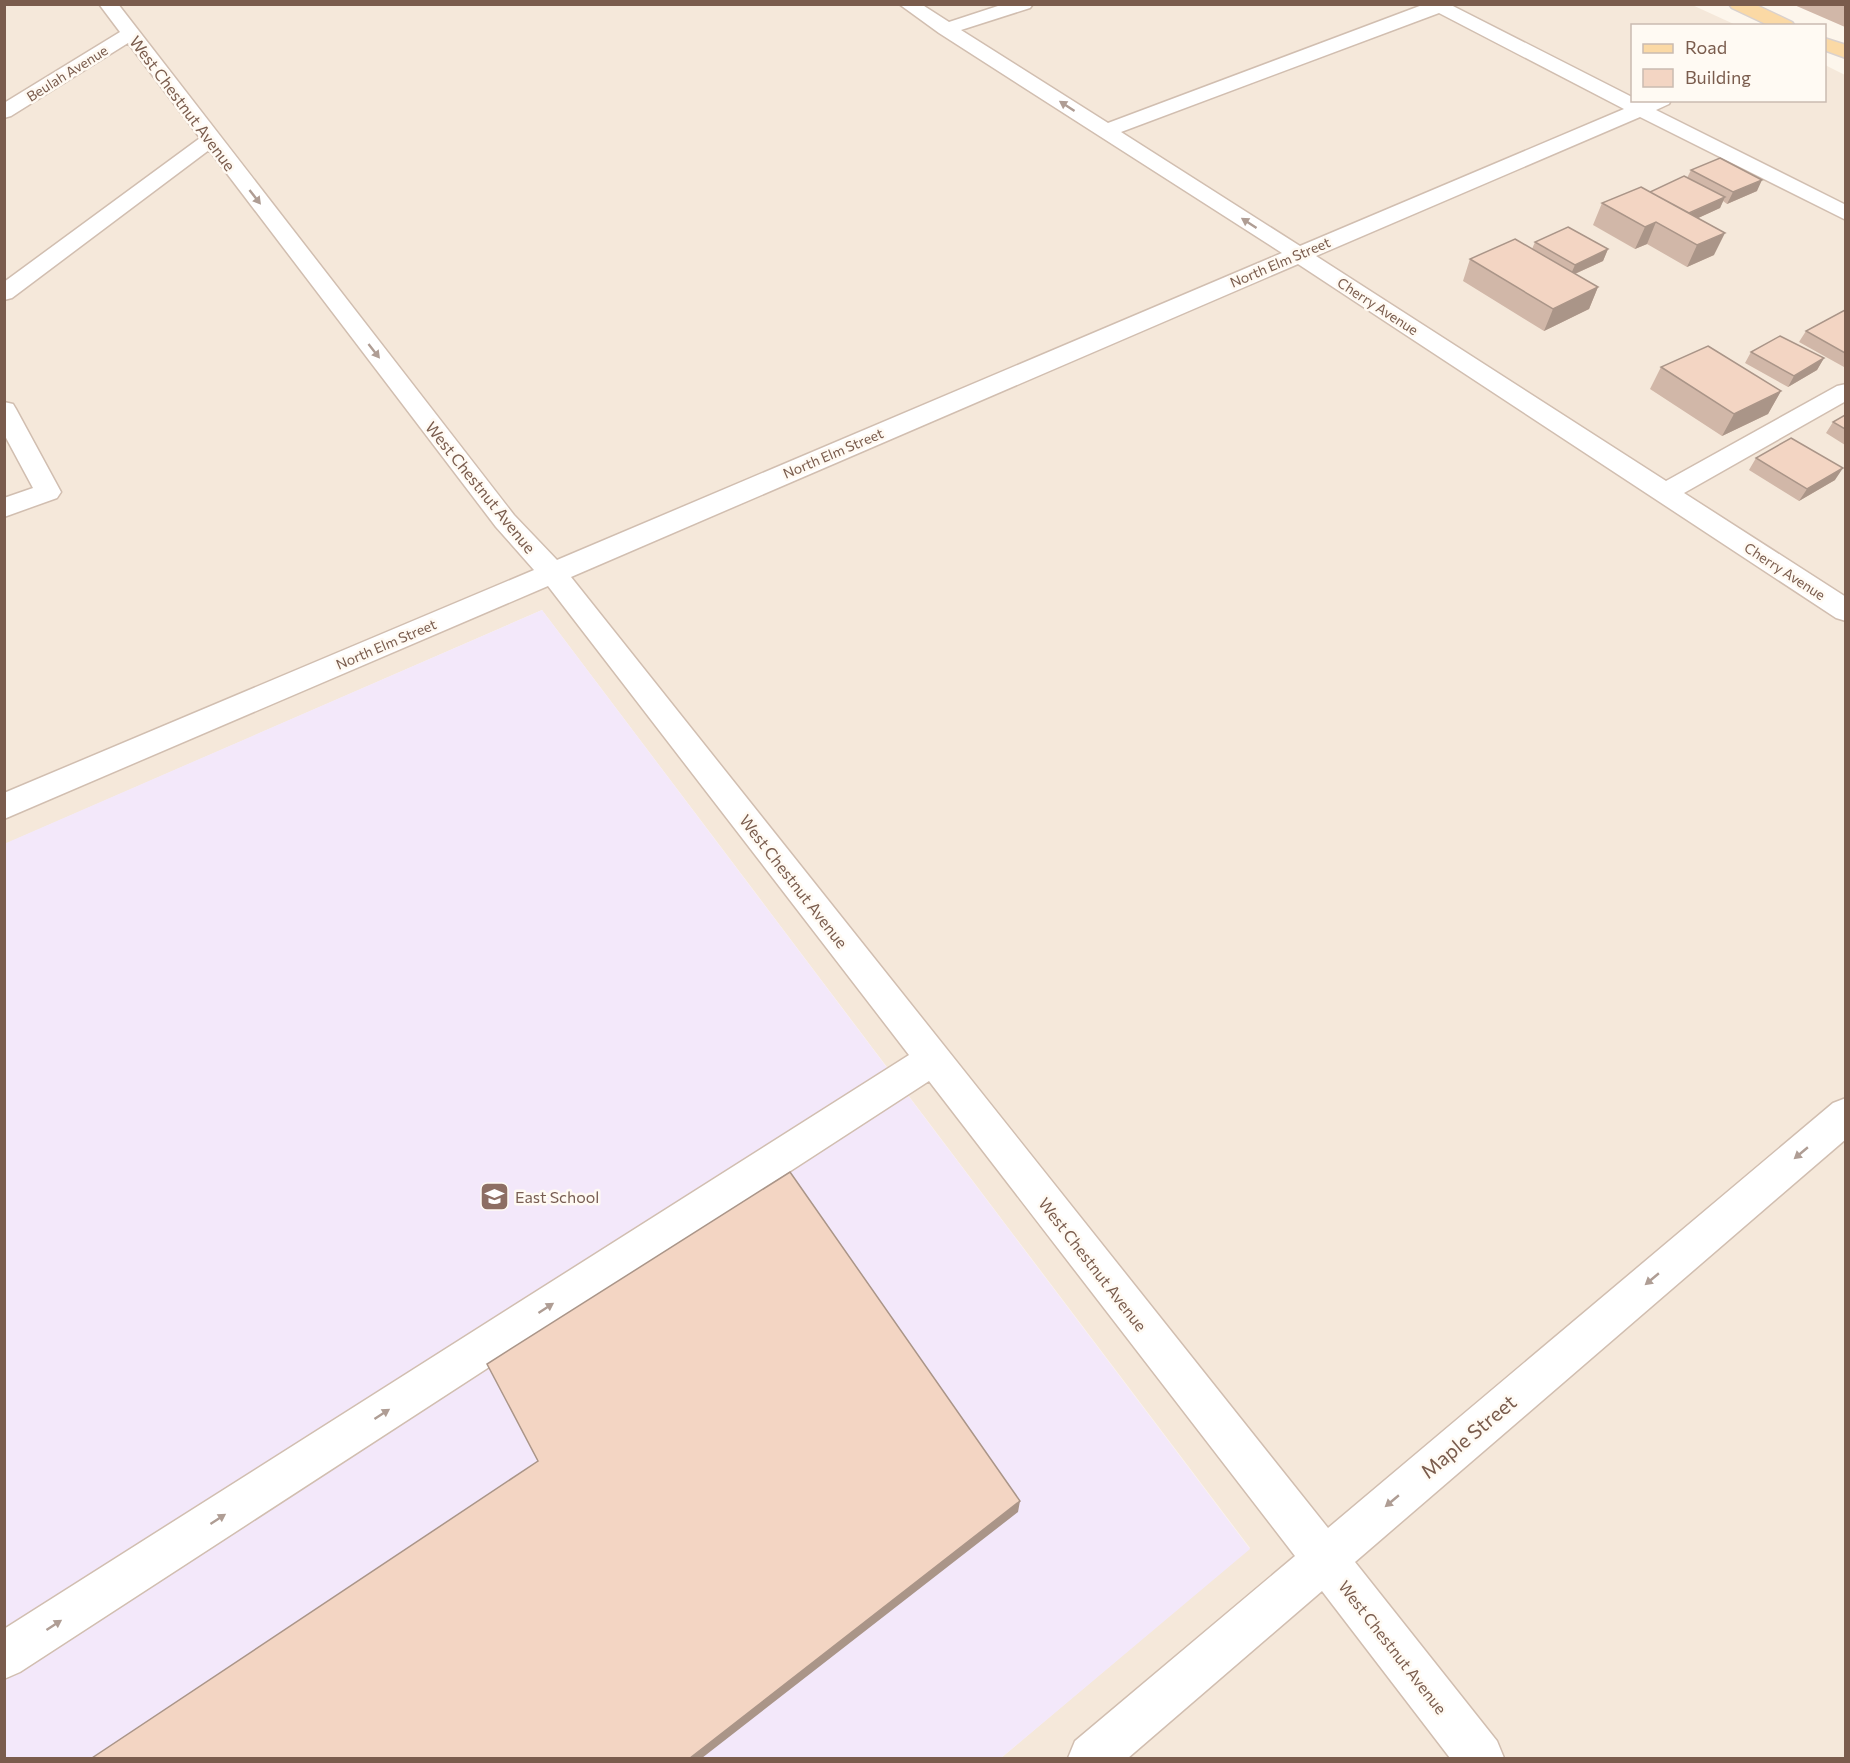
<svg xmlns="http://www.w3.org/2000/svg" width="1850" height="1763" font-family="Commissioner,sans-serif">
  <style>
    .residential { fill: #f5e8da }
    .education { fill: #f3e8fa }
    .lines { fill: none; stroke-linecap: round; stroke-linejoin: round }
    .minor-casing { stroke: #d1beb0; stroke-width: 3 }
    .major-casing { stroke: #dad1cd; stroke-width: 3 }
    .minor { fill: #fff; fill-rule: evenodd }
    .major { fill: #fbd9a5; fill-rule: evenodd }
    .wall { fill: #d1b7a8 }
    .shaded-wall { fill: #aa9588 }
    .building { fill: #f3d5c3; stroke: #aa9588; stroke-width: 1.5 }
    .oneway { fill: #af9d94 }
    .labels { text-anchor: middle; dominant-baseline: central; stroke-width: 5; stroke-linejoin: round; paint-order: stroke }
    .far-street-label { font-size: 14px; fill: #7a5c4d; stroke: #fffaf3 }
    .street-label { font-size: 16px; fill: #7a5c4d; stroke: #fffaf3 }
    .education-label { font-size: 16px; fill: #785e54; stroke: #fffaf3; text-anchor: start }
    .near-street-label { font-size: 20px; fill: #7a5c4d; stroke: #fffaf3 }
  </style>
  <rect width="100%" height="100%" fill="#fdf6ec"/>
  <path class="residential" d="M 1690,4 L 1736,25 L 1632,26 L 1632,100 L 1824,100 L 1825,65 L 1845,75 L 1845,1758 L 1001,1758 L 1250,1548 L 542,610 L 5,844 L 5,5 Z"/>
  <path class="education" d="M 542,610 L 1250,1549 L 1001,1758 L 5,1758 L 4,844 Z"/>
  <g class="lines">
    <defs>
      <path id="minor" d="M 99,4 L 118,4 L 514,515 L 557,560 L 1282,253 L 939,33 L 899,4 L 921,4 L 949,22 L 1004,4 L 1033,4 L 1030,8 L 961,30 L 1108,123 L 1425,4 L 1449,4 L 1632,97 L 1632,100 L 1671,100 L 1669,104 L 1656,110 L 1846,205 L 1846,220 L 1640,117 L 1316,256 L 1666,481 L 1837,386 L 1846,384 L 1846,401 L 1684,493 L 1846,597 L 1846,621 L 1836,618 L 1298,264 L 571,577 L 1328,1528 L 1833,1103 L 1846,1098 L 1846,1139 L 1355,1562 L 1497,1741 L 1504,1758 L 1450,1758 L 1322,1591 L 1128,1758 L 1068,1758 L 1075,1741 L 1295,1556 L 929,1081 L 20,1672 L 4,1679 L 4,1629 L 909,1055 L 548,586 L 4,819 L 4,793 L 534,570 L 496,527 L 209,150 L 12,298 L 4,300 L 4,282 L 200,138 L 128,43 L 11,116 L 4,118 L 4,103 L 120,32 ZM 1439,13 L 1624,109 L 1300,246 L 1121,132 Z
        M 4,402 L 13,404 L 16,409 L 61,492 L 57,498 L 4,517 L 4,498 L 33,488 L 4,434 Z"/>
      <path id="major" d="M 1729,4 L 1754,4 L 1792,22 L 1795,26 L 1770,26 L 1732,8 Z
        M 1824,38 L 1846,45 L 1846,58 L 1824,50 Z"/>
    </defs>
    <use href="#minor" class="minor-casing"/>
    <use href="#major" class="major-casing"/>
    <use href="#minor" class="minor"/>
    <use href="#major" class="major"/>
  </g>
  <path class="wall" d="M 1792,4 L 1845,4 L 1845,27 Z
    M 1691,170 L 1757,191 L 1727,204 L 1723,201 L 1720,208 L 1698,218 L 1714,255 L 1687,267 L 1647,244 L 1635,249 L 1593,225 L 1602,203 L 1650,192 L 1687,178 Z
    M 1535,242 L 1608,249 L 1603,261 L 1575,274 L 1598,287 L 1589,309 L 1544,331 L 1463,281 L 1470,259 L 1532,249 Z
    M 1845,310 L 1845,367 L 1844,367 L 1799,342 L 1806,331 Z
    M 1751,352 L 1824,358 L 1817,370 L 1788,387 L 1745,363 Z
    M 1661,367 L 1781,391 L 1768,414 L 1722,436 L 1650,389 Z
    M 1845,415 L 1845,445 L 1826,433 L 1833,422 Z
    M 1756,458 L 1835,480 L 1799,501 L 1749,470 Z"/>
  <path class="shaded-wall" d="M 1762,180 L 1757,191 L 1727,204 L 1733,192 Z
    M 1725,197 L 1720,208 L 1683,225 L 1688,214 Z
    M 1656,222 L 1647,244 L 1635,249 L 1645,227 Z
    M 1725,233 L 1714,255 L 1687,267 L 1697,245 Z
    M 1608,249 L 1603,261 L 1570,276 L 1575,265 Z
    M 1598,287 L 1589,309 L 1544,331 L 1553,309 Z
    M 1824,358 L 1817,370 L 1788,387 L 1794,376 Z
    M 1781,391 L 1768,414 L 1722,436 L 1734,414 Z
    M 1843,468 L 1835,480 L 1799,501 L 1807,489 Z
    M 1020,1501 L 1018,1512 L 702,1758 L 690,1758 Z"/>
  <path class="building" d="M 1720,158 L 1762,180 L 1733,192 L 1691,170 Z
    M 1684,176 L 1725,197 L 1689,213 L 1650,192 Z
    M 1641,187 L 1725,233 L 1697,245 L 1656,222 L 1645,227 L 1602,203 Z
    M 1568,227 L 1608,249 L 1575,265 L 1535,242 Z
    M 1515,239 L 1598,287 L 1553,309 L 1470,259 Z
    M 1845,310 L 1845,353 L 1806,331 Z
    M 1780,336 L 1824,358 L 1794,376 L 1751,352 Z
    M 1708,346 L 1781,391 L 1734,414 L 1661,367 Z
    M 1845,415 L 1845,429 L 1833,422 Z
    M 1791,438 L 1843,468 L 1807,489 L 1756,458 Z
    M 790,1172 L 1020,1501 L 690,1758 L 92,1758 L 538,1461 L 487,1364 Z"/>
  <defs><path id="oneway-solid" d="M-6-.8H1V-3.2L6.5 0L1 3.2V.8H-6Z" transform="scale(1.5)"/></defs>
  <g class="oneway">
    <use href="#oneway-solid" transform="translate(1067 106) rotate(-147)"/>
    <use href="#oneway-solid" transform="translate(255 197) rotate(52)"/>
    <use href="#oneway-solid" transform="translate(1249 223) rotate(-147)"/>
    <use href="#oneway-solid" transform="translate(374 351) rotate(52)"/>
    <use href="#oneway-solid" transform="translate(1801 1153) rotate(140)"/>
    <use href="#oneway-solid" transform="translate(1652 1279) rotate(140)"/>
    <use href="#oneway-solid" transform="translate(546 1308) rotate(-33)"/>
    <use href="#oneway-solid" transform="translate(382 1414) rotate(-33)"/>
    <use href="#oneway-solid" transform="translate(1392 1501) rotate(140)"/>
    <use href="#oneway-solid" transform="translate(218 1519) rotate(-33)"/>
    <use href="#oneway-solid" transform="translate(54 1625) rotate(-33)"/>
  </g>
  <defs>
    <symbol id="school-square" viewBox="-11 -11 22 22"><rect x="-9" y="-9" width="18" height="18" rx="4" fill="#8d6e63" stroke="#fffaf3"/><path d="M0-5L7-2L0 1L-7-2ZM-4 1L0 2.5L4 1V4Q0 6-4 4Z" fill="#fff"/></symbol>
  </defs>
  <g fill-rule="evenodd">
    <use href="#school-square" x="478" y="1180" width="33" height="33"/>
  </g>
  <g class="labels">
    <g class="far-street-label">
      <text transform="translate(67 73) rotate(-32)">Beulah Avenue</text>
      <text transform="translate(1280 262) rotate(-23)">North Elm Street</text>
      <text transform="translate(1378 306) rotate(33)">Cherry Avenue</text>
      <text transform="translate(833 453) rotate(-23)">North Elm Street</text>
      <text transform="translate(1785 571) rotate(33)">Cherry Avenue</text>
      <text transform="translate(386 644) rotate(-23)">North Elm Street</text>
    </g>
    <g class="street-label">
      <text transform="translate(183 103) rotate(53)">West Chestnut Avenue</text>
      <text transform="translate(481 487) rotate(51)">West Chestnut Avenue</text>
      <text transform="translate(794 881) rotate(52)">West Chestnut Avenue</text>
      <text transform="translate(1093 1264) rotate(52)">West Chestnut Avenue</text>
      <text transform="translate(1393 1647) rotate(52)">West Chestnut Avenue</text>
    </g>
    <g class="education-label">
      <text x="515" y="1196">East School</text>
    </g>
    <g class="near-street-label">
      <text transform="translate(1468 1436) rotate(-40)">Maple Street</text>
    </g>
  </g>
  <rect width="1850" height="1763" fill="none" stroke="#7a5c4d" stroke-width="12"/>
  <rect x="1631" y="24" width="195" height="78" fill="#fffaf3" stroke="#cabbb1" stroke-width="1.5"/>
  <rect x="1643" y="44" width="30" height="9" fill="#fbd9a5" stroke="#cabbb1" stroke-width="1.5"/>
  <text x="1685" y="54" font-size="18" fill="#7a5c4d">Road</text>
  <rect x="1643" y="69" width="30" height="18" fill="#f3d5c3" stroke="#cabbb1" stroke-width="1.5"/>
  <text x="1685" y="84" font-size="18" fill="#7a5c4d">Building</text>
</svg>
